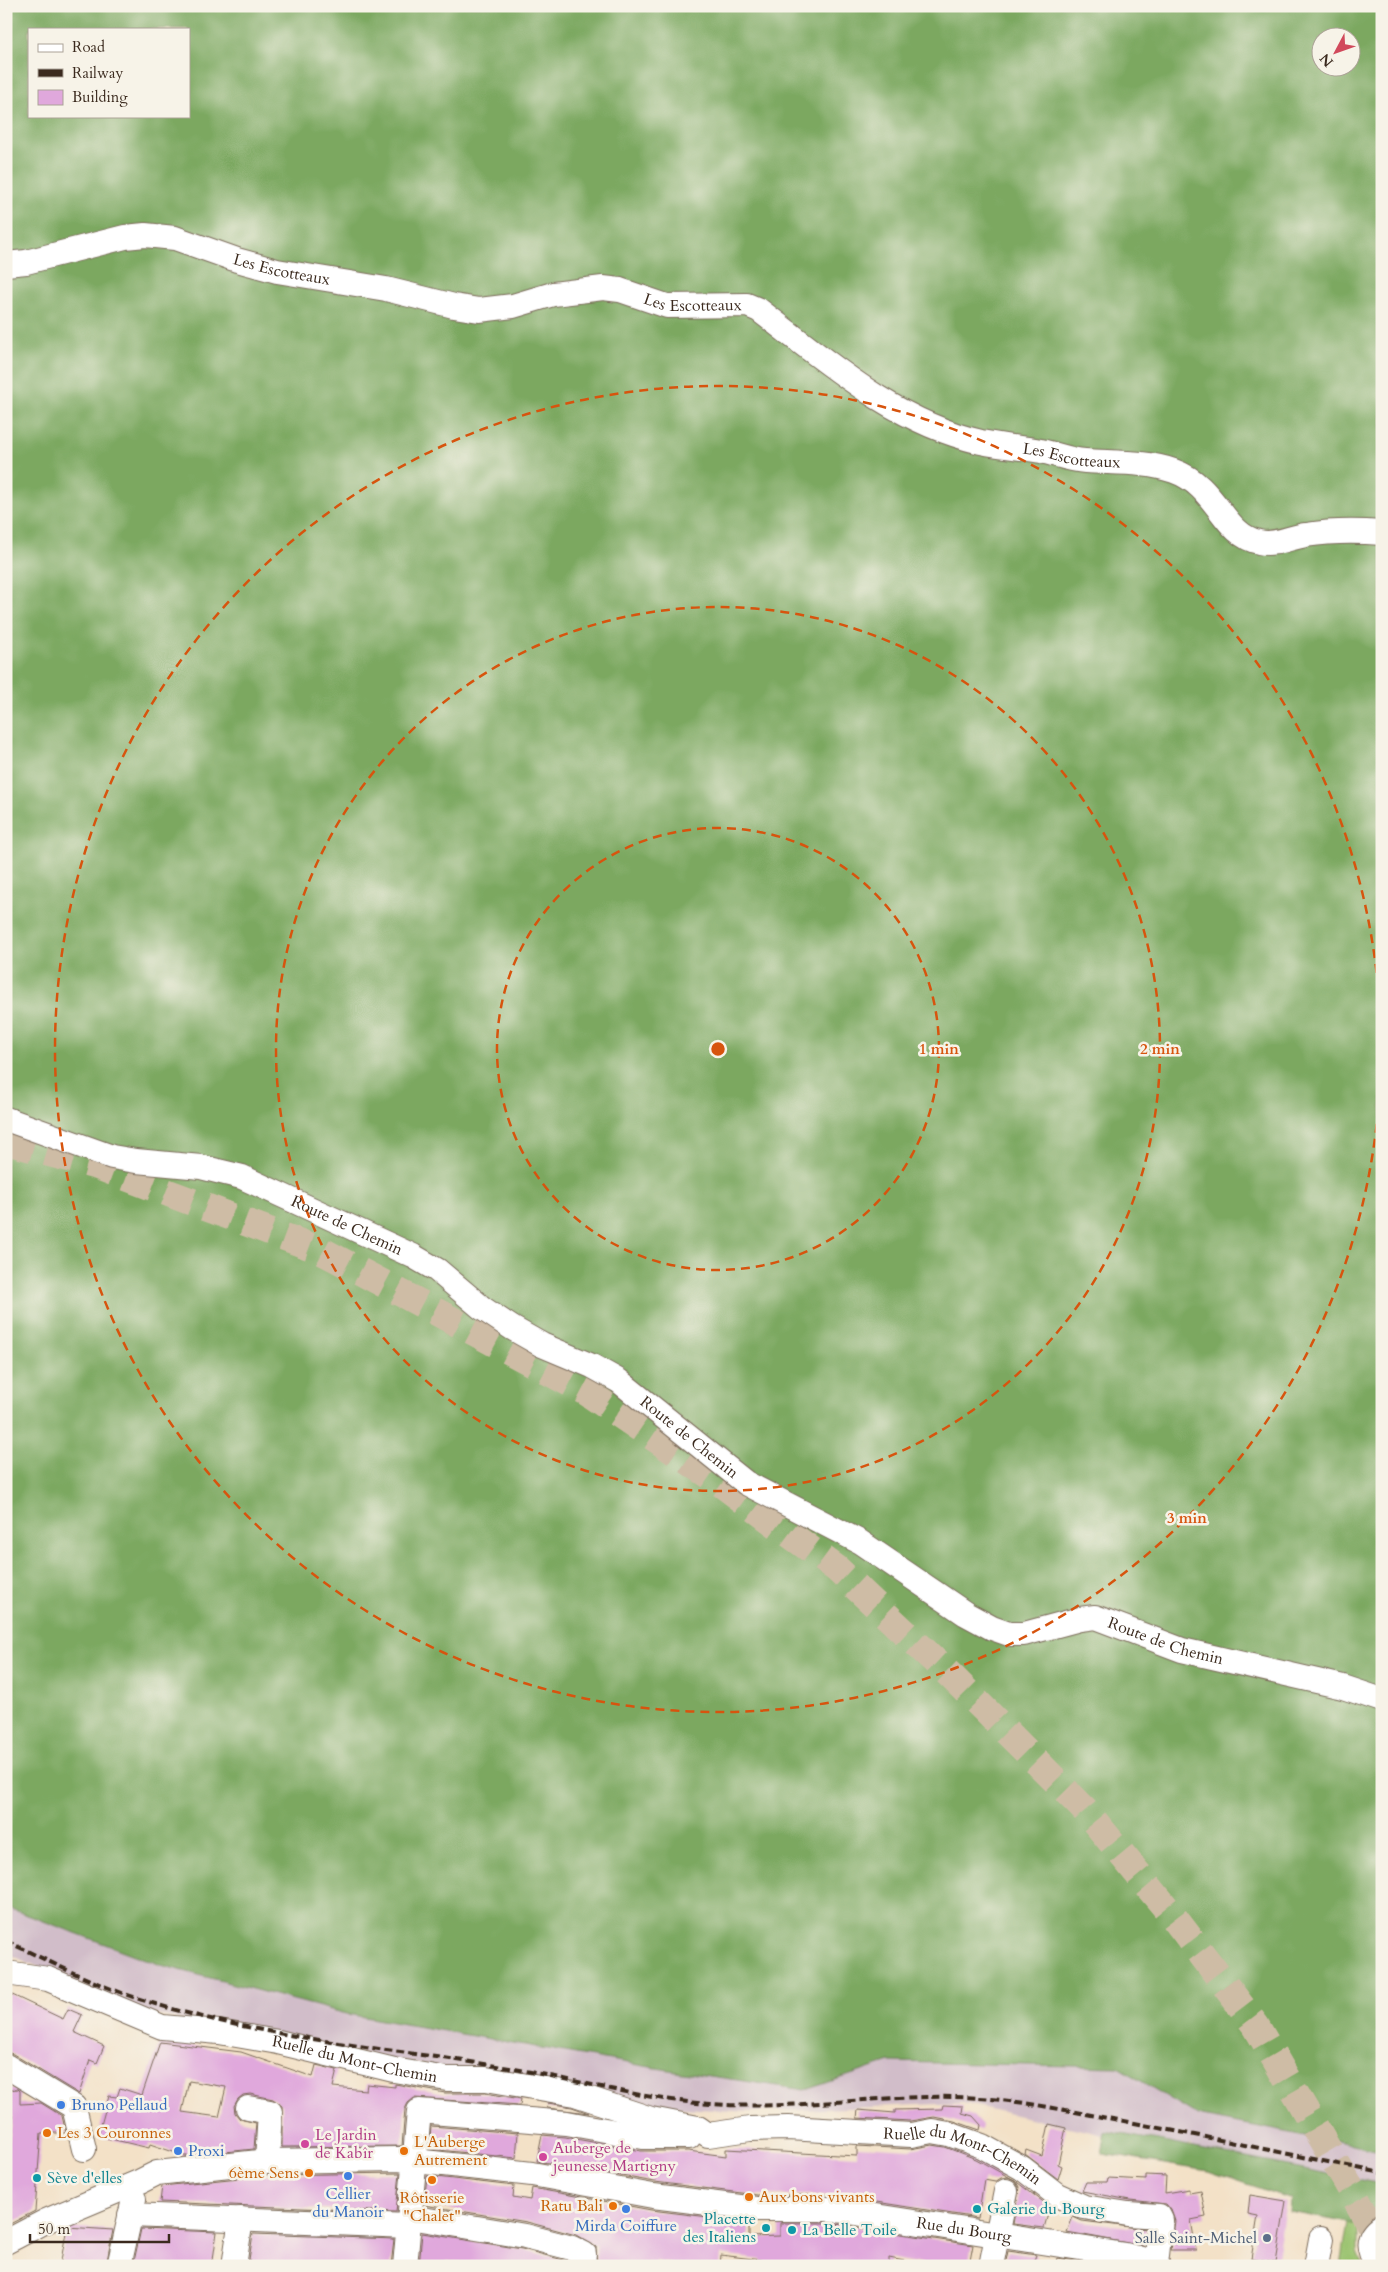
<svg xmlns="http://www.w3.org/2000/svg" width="1388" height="2272" font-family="Cardo,serif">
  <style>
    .industrial { fill: #d1bdc9 }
    .green { fill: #9ac26e; stroke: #6a7646 }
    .forest { fill: #7ba861; stroke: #5b6940; fill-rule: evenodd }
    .building { fill: #e0a8dc; fill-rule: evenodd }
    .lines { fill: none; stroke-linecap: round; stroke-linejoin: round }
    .highway-tunnel { stroke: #cebca5; stroke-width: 28; stroke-dasharray: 28 14; stroke-linecap: butt }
    .minor-casing { stroke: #7b6a59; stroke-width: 26 }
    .minor { stroke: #fff; stroke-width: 24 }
    .rail { stroke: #3b2a1e; stroke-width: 4; stroke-dasharray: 8 4; stroke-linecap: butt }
    .ring { fill: none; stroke: #d7540e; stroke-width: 2.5; stroke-dasharray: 9 6 }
    .shop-dot { fill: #3f7fe0; stroke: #f7f3e8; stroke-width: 2 }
    .food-dot { fill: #e8710a; stroke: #f7f3e8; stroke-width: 2 }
    .hotel-dot { fill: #d1479c; stroke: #f7f3e8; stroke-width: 2 }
    .culture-dot { fill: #0f9aa8; stroke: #f7f3e8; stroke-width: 2 }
    .service-dot { fill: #5c6f8a; stroke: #f7f3e8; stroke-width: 2 }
    .labels { text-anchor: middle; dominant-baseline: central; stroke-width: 5; stroke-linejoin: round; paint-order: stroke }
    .street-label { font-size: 16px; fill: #3b2a1e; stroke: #f7f3e8 }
    .shop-label { font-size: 16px; fill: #366cbe; stroke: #f7f3e8; text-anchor: start }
    .food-label { font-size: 16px; fill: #c56008; stroke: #f7f3e8; text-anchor: start }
    .hotel-label { font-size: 16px; fill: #b23c85; stroke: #f7f3e8; text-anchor: start }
    .culture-label { font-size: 16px; fill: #0d838f; stroke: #f7f3e8; text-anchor: start }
    .service-label { font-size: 16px; fill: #4e5e75; stroke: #f7f3e8; text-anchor: end }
    .centre { fill: #d7540e; stroke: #f7f3e8; stroke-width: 2.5 }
    .ring-label { font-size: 15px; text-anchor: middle; font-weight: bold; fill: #d7540e; stroke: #f7f3e8; stroke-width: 5; stroke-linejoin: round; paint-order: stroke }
  </style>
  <rect width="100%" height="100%" fill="#f7f3e8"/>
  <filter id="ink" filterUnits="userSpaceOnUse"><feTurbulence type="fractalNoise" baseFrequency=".02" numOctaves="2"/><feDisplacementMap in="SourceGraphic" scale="10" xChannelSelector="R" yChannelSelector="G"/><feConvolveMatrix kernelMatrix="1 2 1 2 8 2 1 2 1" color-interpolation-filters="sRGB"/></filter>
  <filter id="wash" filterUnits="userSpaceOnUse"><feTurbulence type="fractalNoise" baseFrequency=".0096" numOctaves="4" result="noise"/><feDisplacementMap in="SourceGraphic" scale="20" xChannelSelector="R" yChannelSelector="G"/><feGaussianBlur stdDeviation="1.12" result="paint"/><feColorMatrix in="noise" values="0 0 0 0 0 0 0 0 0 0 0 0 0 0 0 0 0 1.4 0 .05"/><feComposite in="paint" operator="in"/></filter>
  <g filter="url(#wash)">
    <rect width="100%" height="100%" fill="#f3e1c7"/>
    <path class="industrial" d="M 6,1907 L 161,1965 L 347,2014 L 656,2068 L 805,2090 L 890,2062 L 1118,2067 L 1197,2115 L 1382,2151 L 1382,2196 L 1222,2168 L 1191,2146 L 1148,2145 L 963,2103 L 753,2112 L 681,2108 L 281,2040 L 143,2012 L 6,1953 Z"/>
    <path class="green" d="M 1348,2223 L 1358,2225 L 1358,2251 L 1364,2266 L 1341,2266 Z"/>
    <path class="forest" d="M 6,6 L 1382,6 L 1382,2151 L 1197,2115 L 1118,2067 L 890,2062 L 805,2090 L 656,2068 L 347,2014 L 161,1965 L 6,1907 ZM 29,29 L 189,29 L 189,116 L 29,116 ZM 1320,38 L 1350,38 L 1350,68 L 1320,68 Z
      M 1106,2131 L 1382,2184 L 1382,2206 C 1371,2210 1363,2215 1358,2225 L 1290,2212 L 1291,2199 L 1208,2171 L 1102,2154 Z"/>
    <g id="blocks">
      <path class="building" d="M 6,1992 L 63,2019 L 68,2009 L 82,2015 L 74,2032 L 104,2046 L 97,2063 L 90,2060 L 79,2094 L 13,2054 L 6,2052 Z
        M 160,2042 L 241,2052 L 313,2077 L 316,2065 L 337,2070 L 333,2087 L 366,2090 L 367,2084 L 395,2087 L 395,2084 L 445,2093 L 485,2093 L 521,2099 L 520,2105 L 414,2098 L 408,2103 L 405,2109 L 402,2146 L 282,2147 L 282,2106 L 273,2099 L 250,2094 L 243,2095 L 238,2099 L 234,2106 L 235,2113 L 240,2119 L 256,2123 L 254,2149 L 185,2156 L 150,2144 L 149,2148 L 98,2136 L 109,2096 L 117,2097 L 120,2088 L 142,2095 ZM 189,2081 L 226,2087 L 219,2117 L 182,2112 Z
        M 18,2089 L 20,2091 L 20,2104 L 41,2103 L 62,2116 L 66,2133 L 41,2133 L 35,2211 L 6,2226 L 6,2157 L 13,2116 L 6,2117 L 6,2090 Z
        M 548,2103 L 572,2107 L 589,2113 L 547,2108 Z
        M 943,2105 L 963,2106 L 962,2113 L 973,2116 L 981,2125 L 980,2130 L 954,2121 L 934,2117 L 910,2121 L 857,2118 L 858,2110 L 895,2113 L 895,2110 L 942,2109 Z
        M 1049,2124 L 1066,2128 L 1058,2164 L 1062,2166 L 1058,2179 L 1025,2154 L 1026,2150 L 1042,2156 Z
        M 431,2126 L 518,2133 L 516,2158 L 429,2149 Z
        M 542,2135 L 565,2137 L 641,2151 L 688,2151 L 726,2156 L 726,2149 L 857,2156 L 857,2146 L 910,2149 L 932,2145 L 945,2147 L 976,2159 L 1014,2180 L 1050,2207 L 1044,2228 L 1013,2224 L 1019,2187 L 1015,2180 L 1008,2177 L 1001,2178 L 995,2182 L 984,2180 L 978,2218 L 832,2195 L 757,2195 L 655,2182 L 537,2161 Z
        M 400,2173 L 396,2212 L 160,2202 L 162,2186 L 268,2175 Z
        M 1146,2175 L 1166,2176 L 1165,2193 L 1189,2189 L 1189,2193 L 1201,2191 L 1206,2217 L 1191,2220 L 1196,2250 L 1171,2250 L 1175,2221 L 1171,2210 L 1166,2204 L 1130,2200 L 1082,2191 L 1086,2182 L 1107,2182 L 1108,2178 L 1146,2180 Z
        M 427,2176 L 514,2186 L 513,2197 L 530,2200 L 532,2188 L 651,2210 L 749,2222 L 749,2237 L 780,2236 L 780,2223 L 829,2223 L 973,2245 L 969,2266 L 948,2266 L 933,2263 L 930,2266 L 889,2258 L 889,2266 L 761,2266 L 761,2260 L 721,2255 L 720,2266 L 680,2266 L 656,2261 L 655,2266 L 597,2266 L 596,2247 L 576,2235 L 527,2222 L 424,2205 Z
        M 1250,2195 L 1286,2201 L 1276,2263 L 1251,2259 L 1258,2216 L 1248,2214 Z
        M 1073,2217 L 1082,2221 L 1146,2229 L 1144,2246 L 1067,2232 Z
        M 67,2227 L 113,2230 L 106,2266 L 60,2266 Z
        M 141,2229 L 217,2232 L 212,2266 L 133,2266 Z
        M 422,2233 L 522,2249 L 567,2261 L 570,2262 L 569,2266 L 478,2266 L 446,2261 L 445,2266 L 419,2266 Z
        M 253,2234 L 394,2239 L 391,2266 L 248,2266 Z
        M 1008,2251 L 1036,2255 L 1033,2266 L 1005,2266 Z
        M 1057,2258 L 1105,2266 L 1055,2266 Z"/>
    </g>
  </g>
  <g filter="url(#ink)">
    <use href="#blocks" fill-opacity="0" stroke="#7b6a59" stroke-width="1"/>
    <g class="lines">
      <path class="highway-tunnel" d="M 6,1141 L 97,1166 L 322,1251 L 585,1391 L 711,1476 L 837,1569 L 951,1676 L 1085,1810 L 1172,1915 L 1256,2026 L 1352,2191 L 1382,2247"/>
      <defs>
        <g id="minor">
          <path id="s1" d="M 6,264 L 26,262 L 125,237 L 145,235 L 175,238 L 237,260 L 277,271 L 386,289 L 454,306 L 479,310 L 513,306 L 553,294 L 603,288 L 620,290 L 667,306 L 747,305 L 759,310 C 827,362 896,423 981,442 C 1001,446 1021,448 1041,451 C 1056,454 1069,460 1085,461 C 1115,463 1145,461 1174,471 C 1217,486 1223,535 1259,542 C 1275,546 1290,537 1306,535 C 1331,531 1357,531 1382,533"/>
          <path id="s2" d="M 6,1119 L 112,1157 L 136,1161 L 201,1167 L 242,1177 L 413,1256 L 437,1270 L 482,1308 L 512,1328 L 542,1345 L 592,1366 L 619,1381 L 746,1483 L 860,1542 L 966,1614 L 992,1628 L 1009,1634 L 1024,1634 L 1080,1619 L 1095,1617 L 1182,1650 L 1343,1687 L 1382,1700"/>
          <path id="s3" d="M 6,1973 L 48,1979 L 162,2027 L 219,2032 L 278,2042 L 394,2070 L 447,2079 L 486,2079 L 575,2094 L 651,2119 L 698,2128 L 708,2135 L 750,2129 L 788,2128 L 911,2135 L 932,2131 L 949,2134 L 982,2146 L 1022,2168 L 1057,2195 L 1084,2207 L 1128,2214 L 1159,2216 L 1161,2220 L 1156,2264"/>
          <path d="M 6,2066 L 74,2107 L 84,2149"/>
          <path d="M 248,2108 L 270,2112 L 267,2161"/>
          <path d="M 130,2215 L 409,2226"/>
          <path d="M 410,2217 L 525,2236 L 572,2248 L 584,2254 L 583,2266"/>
          <path id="s4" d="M 6,2242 L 46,2221 L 141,2181 L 157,2173 L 267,2161 L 398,2159 L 532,2174 L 653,2196 L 756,2209 L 830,2209 L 1125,2255 L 1145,2260 L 1158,2266"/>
          <path d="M 119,2266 L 134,2199"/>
          <path d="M 234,2266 L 241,2219"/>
          <path d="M 405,2266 L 419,2111 L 567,2123 L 643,2137 L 689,2137"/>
          <path d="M 991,2266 L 1006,2191"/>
          <path d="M 1316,2266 L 1321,2239"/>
          <path d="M 1378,2266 C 1367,2250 1365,2236 1382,2225"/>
        </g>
      </defs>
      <use href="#minor" class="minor-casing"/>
      <use href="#minor" class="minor"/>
      <path class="rail" d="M 6,1941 C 53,1963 99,1987 149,2002 C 263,2038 385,2048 503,2067 C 572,2078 641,2100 711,2104 C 800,2111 890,2092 979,2098 C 1026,2101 1072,2112 1119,2120 C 1206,2137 1294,2155 1382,2173"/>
    </g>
  </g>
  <g class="ring">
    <circle cx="718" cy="1049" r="221"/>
    <circle cx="718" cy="1049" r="442"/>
    <circle cx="718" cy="1049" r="663"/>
  </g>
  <g class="shop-dot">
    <circle cx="61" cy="2105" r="5"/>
    <circle cx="178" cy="2151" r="5"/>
    <circle cx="348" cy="2176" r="5"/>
    <circle cx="626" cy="2209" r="5"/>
  </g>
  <g class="food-dot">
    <circle cx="47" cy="2133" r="5"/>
    <circle cx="404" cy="2151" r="5"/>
    <circle cx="309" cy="2173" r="5"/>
    <circle cx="432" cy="2180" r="5"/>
    <circle cx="749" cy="2197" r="5"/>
    <circle cx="613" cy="2206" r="5"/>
  </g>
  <g class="hotel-dot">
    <circle cx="305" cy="2144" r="5"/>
    <circle cx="543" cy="2157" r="5"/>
  </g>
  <g class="culture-dot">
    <circle cx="37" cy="2178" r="5"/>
    <circle cx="977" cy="2209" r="5"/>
    <circle cx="766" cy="2228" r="5"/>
    <circle cx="792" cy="2230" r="5"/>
  </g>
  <circle class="service-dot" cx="1267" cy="2238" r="5"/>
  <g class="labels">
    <g class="street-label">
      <text stroke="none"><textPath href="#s1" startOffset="284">Les Escotteaux</textPath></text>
      <text stroke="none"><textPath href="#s1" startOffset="704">Les Escotteaux</textPath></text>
      <text stroke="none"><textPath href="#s1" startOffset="1124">Les Escotteaux</textPath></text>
      <text stroke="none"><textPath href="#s2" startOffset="360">Route de Chemin</textPath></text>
      <text stroke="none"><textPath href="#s2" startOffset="765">Route de Chemin</textPath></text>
      <text stroke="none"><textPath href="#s2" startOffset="1305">Route de Chemin</textPath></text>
      <text stroke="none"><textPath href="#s3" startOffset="362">Ruelle du Mont-Chemin</textPath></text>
      <text stroke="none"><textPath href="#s3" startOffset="986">Ruelle du Mont-Chemin</textPath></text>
      <text stroke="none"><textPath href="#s4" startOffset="979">Rue du Bourg</textPath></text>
    </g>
    <g class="shop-label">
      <text x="71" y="2105">Bruno Pellaud</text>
      <text x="188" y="2151">Proxi</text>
      <text x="348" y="2194" text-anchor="middle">Cellier<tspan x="348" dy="18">du Manoir</tspan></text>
      <text x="626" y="2226" text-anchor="middle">Mirda Coiffure</text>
    </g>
    <g class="food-label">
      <text x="57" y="2133">Les 3 Couronnes</text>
      <text x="414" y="2142">L'Auberge<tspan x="414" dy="18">Autrement</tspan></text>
      <text x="299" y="2173" text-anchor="end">6ème Sens</text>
      <text x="759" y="2197">Aux bons vivants</text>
      <text x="432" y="2198" text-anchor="middle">Rôtisserie<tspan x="432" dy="18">"Chalet"</tspan></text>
      <text x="603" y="2206" text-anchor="end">Ratu Bali</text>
    </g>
    <g class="hotel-label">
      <text x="315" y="2135">Le Jardin<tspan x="315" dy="18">de Kabîr</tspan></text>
      <text x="553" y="2148">Auberge de<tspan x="553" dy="18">jeunesse Martigny</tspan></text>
    </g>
    <g class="culture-label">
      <text x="47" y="2178">Sève d'elles</text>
      <text x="987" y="2209">Galerie du Bourg</text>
      <text x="756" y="2219" text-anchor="end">Placette<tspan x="756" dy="18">des Italiens</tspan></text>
      <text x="802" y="2230">La Belle Toile</text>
    </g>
    <g class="service-label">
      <text x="1257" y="2238">Salle Saint-Michel</text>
    </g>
  </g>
  <circle cx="718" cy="1049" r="8" class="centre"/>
  <g class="ring-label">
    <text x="939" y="1054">1 min</text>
    <text x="1160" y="1054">2 min</text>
    <text x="1187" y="1523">3 min</text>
  </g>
  <rect width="1388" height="2272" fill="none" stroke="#f7f3e8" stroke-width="25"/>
  <rect x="28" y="28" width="162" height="90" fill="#f7f3e8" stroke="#aca397"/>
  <rect x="38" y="44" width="25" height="8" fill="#ffffff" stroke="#aca397"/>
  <text x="72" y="52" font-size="15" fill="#3b2a1e">Road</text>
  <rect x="38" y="69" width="25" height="8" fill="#3b2a1e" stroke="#aca397"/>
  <text x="72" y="78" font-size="15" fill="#3b2a1e">Railway</text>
  <rect x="38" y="90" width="25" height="15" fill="#e0a8dc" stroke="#aca397"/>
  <text x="72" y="102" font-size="15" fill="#3b2a1e">Building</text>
  <g transform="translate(1336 52) rotate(229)"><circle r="24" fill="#f7f3e8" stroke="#aca397"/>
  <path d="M0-4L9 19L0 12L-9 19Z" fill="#d1495b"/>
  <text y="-8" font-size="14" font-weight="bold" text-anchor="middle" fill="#3b2a1e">N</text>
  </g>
  <path d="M30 2234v8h139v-8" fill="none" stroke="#3b2a1e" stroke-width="2.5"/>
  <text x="38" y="2234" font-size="15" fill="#3b2a1e" stroke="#f7f3e8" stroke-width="4" paint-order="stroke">50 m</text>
</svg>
